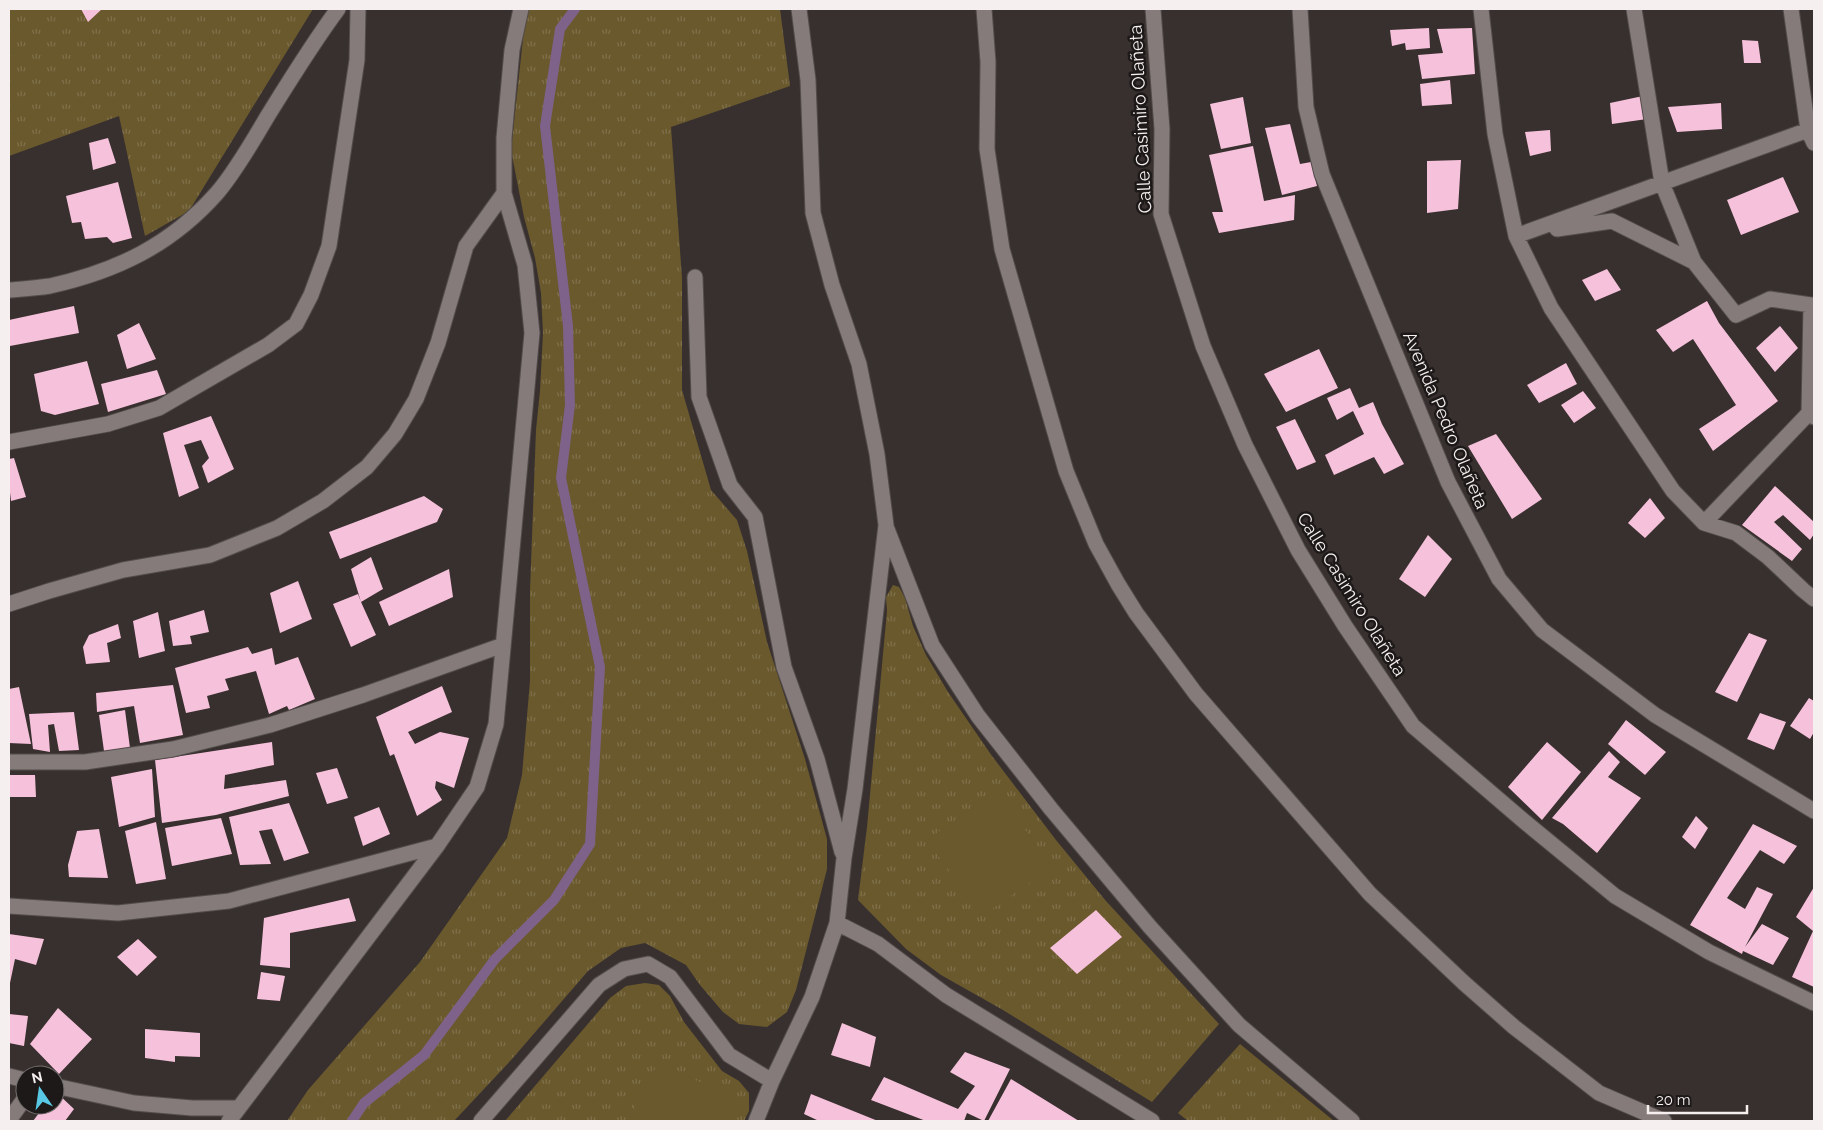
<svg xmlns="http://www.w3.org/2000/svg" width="1823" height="1130" font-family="Raleway,sans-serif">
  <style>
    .grass { fill: url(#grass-tufts) }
    .green { fill: #6a592d }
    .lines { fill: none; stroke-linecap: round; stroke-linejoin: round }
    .stream { stroke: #7e6289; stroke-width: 10 }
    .building { fill: #f6c1da }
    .service-casing { stroke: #524c4b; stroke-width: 17 }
    .minor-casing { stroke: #524c4b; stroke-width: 17 }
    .service { stroke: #847b7a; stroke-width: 15 }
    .minor { stroke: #847b7a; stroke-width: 15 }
    .labels { text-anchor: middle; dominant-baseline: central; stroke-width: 5; stroke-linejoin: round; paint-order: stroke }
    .street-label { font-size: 18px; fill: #f5efef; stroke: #1c1918 }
  </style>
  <defs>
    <pattern id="grass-tufts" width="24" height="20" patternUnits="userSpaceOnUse" patternTransform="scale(1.25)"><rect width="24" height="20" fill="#6a592d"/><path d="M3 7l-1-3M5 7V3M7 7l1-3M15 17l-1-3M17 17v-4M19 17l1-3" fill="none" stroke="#80714c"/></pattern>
  </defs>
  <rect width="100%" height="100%" fill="#38302f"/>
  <path class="grass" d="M 9,9 L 313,9 L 189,211 L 145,236 L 119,116 L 9,156 Z
    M 529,9 L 780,9 L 790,86 L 671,127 L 682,278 L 682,390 L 711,490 L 737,520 L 747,551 L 767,642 L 805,759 L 827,839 L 827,869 L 796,990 L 787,1012 L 767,1027 L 739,1024 L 723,1012 L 700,985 L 686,965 L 645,943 L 621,948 L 588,971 L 512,1059 L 454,1121 L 287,1121 L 308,1090 L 420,962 L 507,838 L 522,775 L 530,681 L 530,591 L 536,430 L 540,391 L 543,333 L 541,293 L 535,258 L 524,217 L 511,150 L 525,20 Z
    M 893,585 L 899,587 L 905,598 L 913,626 L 926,655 L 948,692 L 992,756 L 1056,840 L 1106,901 L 1219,1024 L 1152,1102 L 1003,1010 L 941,975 L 906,949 L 858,900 L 867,827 L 887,611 L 886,597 Z
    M 645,983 L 659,985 L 670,996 L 684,1022 L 722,1071 L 739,1081 L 749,1093 L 749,1111 L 744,1121 L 505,1121 L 610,998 L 626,986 Z
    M 1240,1044 L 1334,1121 L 1188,1121 L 1178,1113 Z"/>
  <path class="green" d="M 997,790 L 1052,867 L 982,916 L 927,840 Z
    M 659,1061 L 734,1100 L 723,1121 L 627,1121 Z"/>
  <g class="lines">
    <path class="stream" d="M 352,1121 L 364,1103 L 424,1055 L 495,959 L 554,900 L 590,844 L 600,667 L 561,478 L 570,405 L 568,326 L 545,126 L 560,29 L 575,9"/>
  </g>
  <path class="building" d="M 81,9 L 102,9 L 88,22 Z
    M 1429,28 L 1430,48 L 1406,50 L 1405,43 L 1392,46 L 1390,30 Z
    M 1472,28 L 1475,74 L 1422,79 L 1418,55 L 1443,53 L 1437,29 Z
    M 1742,40 L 1758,41 L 1761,63 L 1744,63 Z
    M 1450,80 L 1452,104 L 1422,106 L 1420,84 Z
    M 1643,96 L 1647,119 L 1612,124 L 1610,103 Z
    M 1243,97 L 1251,143 L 1221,149 L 1210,104 Z
    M 1721,103 L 1722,129 L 1677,132 L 1668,107 Z
    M 1290,124 L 1300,164 L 1311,162 L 1317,186 L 1282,195 L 1265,128 Z
    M 1550,130 L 1551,151 L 1530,156 L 1525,132 Z
    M 108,138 L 116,163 L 93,170 L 89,143 Z
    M 1253,146 L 1264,201 L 1295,195 L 1294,220 L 1219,233 L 1212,212 L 1223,212 L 1209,155 Z
    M 1461,160 L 1458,209 L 1427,213 L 1427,161 Z
    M 1783,177 L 1799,212 L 1741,235 L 1727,200 Z
    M 118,182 L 132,238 L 113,243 L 107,237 L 85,239 L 81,222 L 72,223 L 66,196 Z
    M 1607,269 L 1621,290 L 1595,301 L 1582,280 Z
    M 1707,301 L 1719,323 L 1778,401 L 1713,451 L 1699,429 L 1736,405 L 1693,339 L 1673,352 L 1656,330 Z
    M 74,306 L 79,333 L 10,346 L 9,320 Z
    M 139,323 L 156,359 L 127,369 L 117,335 Z
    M 1780,326 L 1798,348 L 1775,372 L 1756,348 Z
    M 1319,349 L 1338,388 L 1286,412 L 1264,374 Z
    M 87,361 L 99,404 L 55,415 L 41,411 L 34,374 Z
    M 1566,363 L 1577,384 L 1539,403 L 1527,385 Z
    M 157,370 L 166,394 L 108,412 L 101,384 Z
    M 1350,388 L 1359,408 L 1373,402 L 1382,424 L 1404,464 L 1384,474 L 1374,457 L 1334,475 L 1325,455 L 1364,434 L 1353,411 L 1337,420 L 1327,398 Z
    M 1583,391 L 1596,408 L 1574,423 L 1561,405 Z
    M 211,416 L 234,469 L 208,483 L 202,466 L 209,458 L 201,440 L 184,445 L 199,488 L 179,497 L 163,433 Z
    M 1295,419 L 1316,462 L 1297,470 L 1276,427 Z
    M 1496,434 L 1542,499 L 1512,519 L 1468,446 Z
    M 14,458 L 26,497 L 11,501 L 9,484 L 9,459 Z
    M 1775,486 L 1814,522 L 1814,534 L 1810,540 L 1783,515 L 1774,522 L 1802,549 L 1792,561 L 1742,525 Z
    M 424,496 L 443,509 L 437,522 L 340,559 L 329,532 Z
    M 1650,498 L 1665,518 L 1645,538 L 1628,523 Z
    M 1428,535 L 1452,559 L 1425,597 L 1399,579 Z
    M 371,557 L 383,589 L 361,602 L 376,635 L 351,647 L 333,604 L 358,594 L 361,602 L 351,569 Z
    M 449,569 L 453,597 L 389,626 L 379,602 Z
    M 298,581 L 312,619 L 280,633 L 270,593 Z
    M 204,610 L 209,632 L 190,636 L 192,644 L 173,646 L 169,621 Z
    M 158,612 L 165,651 L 139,658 L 133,621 Z
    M 118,624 L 121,638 L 107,643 L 110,662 L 86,664 L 83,647 L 89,635 Z
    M 1749,633 L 1767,640 L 1737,702 L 1715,692 Z
    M 248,647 L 252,654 L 272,648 L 275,665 L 298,657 L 315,699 L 289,710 L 287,706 L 269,714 L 256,671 L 225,679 L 229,690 L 207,696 L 210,708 L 186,713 L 175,668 Z
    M 173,685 L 183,735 L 140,743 L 134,706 L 97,712 L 96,693 Z
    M 442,686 L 452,712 L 408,732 L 415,744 L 440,732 L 469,738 L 454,788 L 436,781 L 435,788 L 442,800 L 417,816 L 394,754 L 390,756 L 376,717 Z
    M 19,687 L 31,744 L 9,743 L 9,689 Z
    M 1809,698 L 1814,701 L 1814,732 L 1810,739 L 1790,726 Z
    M 125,710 L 130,748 L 104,751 L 99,715 Z
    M 74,712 L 79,750 L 59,751 L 54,724 L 48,725 L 50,752 L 33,749 L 29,714 Z
    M 1760,713 L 1786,722 L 1774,750 L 1747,739 Z
    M 1626,720 L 1666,752 L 1645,775 L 1608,744 Z
    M 272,742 L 274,765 L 225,775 L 224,789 L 286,780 L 289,796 L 216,815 L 162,823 L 155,760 Z
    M 1547,742 L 1581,772 L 1542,820 L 1508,787 Z
    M 1609,751 L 1620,762 L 1608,777 L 1641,798 L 1597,853 L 1563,824 L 1552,818 Z
    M 337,768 L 348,798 L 327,804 L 316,773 Z
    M 152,769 L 155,817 L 119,827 L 111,777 Z
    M 9,775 L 35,775 L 36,797 L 9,797 Z
    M 289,803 L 309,853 L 284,861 L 272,829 L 259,831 L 271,864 L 240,865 L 229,817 Z
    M 379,807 L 390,834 L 363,846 L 354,817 Z
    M 1696,816 L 1708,828 L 1695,849 L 1682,837 Z
    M 221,818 L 232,854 L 172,866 L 165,828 Z
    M 156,822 L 166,879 L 136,884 L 125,831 Z
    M 1753,824 L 1797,846 L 1784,864 L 1760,850 L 1727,898 L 1745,909 L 1757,887 L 1773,894 L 1745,947 L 1762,924 L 1789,938 L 1773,965 L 1743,951 L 1742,954 L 1690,925 Z
    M 99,829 L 108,878 L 69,877 L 68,865 L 77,831 Z
    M 1814,887 L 1814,987 L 1792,977 L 1813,931 L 1796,917 Z
    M 349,898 L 356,921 L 290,933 L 290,968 L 260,965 L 264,918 Z
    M 1096,910 L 1122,937 L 1077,974 L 1050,948 Z
    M 9,934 L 44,939 L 36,965 L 15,959 L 10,983 Z
    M 138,939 L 157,957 L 137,976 L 117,957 Z
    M 261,972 L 285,976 L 280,1001 L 257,999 Z
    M 58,1008 L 92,1039 L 59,1074 L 30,1044 Z
    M 9,1014 L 28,1016 L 24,1046 L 9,1043 Z
    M 842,1023 L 876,1037 L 870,1067 L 831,1055 Z
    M 145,1029 L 200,1033 L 200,1057 L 175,1056 L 175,1062 L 145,1058 Z
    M 965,1052 L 1010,1069 L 984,1121 L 967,1113 L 964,1121 L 926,1121 L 871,1100 L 884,1077 L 958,1109 L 975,1086 L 950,1072 Z
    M 1011,1079 L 1079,1121 L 988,1121 Z
    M 55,1091 L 74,1109 L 65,1121 L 33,1121 L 45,1105 L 55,1105 Z
    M 811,1094 L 878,1121 L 819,1121 L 804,1114 Z"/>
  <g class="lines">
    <defs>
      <path id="service" d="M 9,1120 L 25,1098"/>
      <path id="minor" d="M 984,9 L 988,62 L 987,149 L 1002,249 L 1066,471 L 1096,544 L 1118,584 L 1136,613 L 1196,694 L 1370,894 L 1464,983 L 1514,1027 L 1599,1093 L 1664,1121
        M 1153,9 L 1162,129 L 1161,214 L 1203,346 L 1245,445 L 1298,550 L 1345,626 L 1413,726 L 1525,822 L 1615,896 L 1709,952 L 1814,1003
        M 1300,9 L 1306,107 L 1322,174 L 1448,482 L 1499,579 L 1542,630 L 1655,715 L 1814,811
        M 1481,9 L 1495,134 L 1516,236 L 1551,308 L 1673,491 L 1704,523 L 1736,533 L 1768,557 L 1803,590 L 1814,599
        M 1634,9 L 1662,183 L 1694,262 L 1736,315 L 1770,299 L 1811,305 L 1809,413 L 1814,417
        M 1791,9 L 1808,130 L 1814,143
        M 1557,229 L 1612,221 L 1694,262
        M 1516,236 L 1808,130
        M 695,277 L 699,397 L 730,485 L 755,517 L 784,667 L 817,759 L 842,852
        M 9,290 C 22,289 37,288 50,286 C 117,271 171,245 217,193 C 235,172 253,141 267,117 C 290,80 312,44 338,9
        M 9,442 L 108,424 L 159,408 L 268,345 L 296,324 L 311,295 L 329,246 L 357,60 L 358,9
        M 1704,523 L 1809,413
        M 887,529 L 932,645 L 978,716 L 1051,809 L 1150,927 L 1239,1025 L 1352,1121
        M 9,604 L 49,591 L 123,570 L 210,555 L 277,528 L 323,501 L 367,467 L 395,434 L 416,399 L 438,343 L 466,246 L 504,193
        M 9,762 L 85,762 L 173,749 L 270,725 L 363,695 L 503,645
        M 9,906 L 118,913 L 229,901 L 437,846
        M 837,923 L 878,944 L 946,995 L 1152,1121
        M 9,1076 L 25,1080
        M 55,1086 L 134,1103 L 192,1108 L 238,1108
        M 229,1121 L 437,846 L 477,787 L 496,724 L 532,333 L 525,265 L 504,193 L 504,138 L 512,50 L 521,9
        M 481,1121 L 599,985 L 624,969 L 648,964 L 670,977 L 729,1055 L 772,1081
        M 756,1121 L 772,1081 L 812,997 L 837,923 L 844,858 L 855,789 L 886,525 L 877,454 L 859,364 L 832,285 L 813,213 L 808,80 L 799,9"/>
    </defs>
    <use href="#service" class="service-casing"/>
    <use href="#minor" class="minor-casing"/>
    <use href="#service" class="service"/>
    <use href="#minor" class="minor"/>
  </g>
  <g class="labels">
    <g class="street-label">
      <text transform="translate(1140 119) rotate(-93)">Calle Casimiro Olañeta</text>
      <text transform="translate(1446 420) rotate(67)">Avenida Pedro Olañeta</text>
      <text transform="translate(1352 594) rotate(58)">Calle Casimiro Olañeta</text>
    </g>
  </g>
  <rect width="1823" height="1130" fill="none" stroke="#f5efef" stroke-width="20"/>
  <g transform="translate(40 1090) rotate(347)"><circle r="24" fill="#1c1918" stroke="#736f6e"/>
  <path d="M0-4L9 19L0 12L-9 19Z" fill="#58c8e4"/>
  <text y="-8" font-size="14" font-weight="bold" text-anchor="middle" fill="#f5efef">N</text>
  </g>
  <path d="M1648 1105v8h99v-8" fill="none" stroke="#f5efef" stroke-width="2.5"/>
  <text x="1656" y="1105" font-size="15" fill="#f5efef" stroke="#1c1918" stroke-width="4" paint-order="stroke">20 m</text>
</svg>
